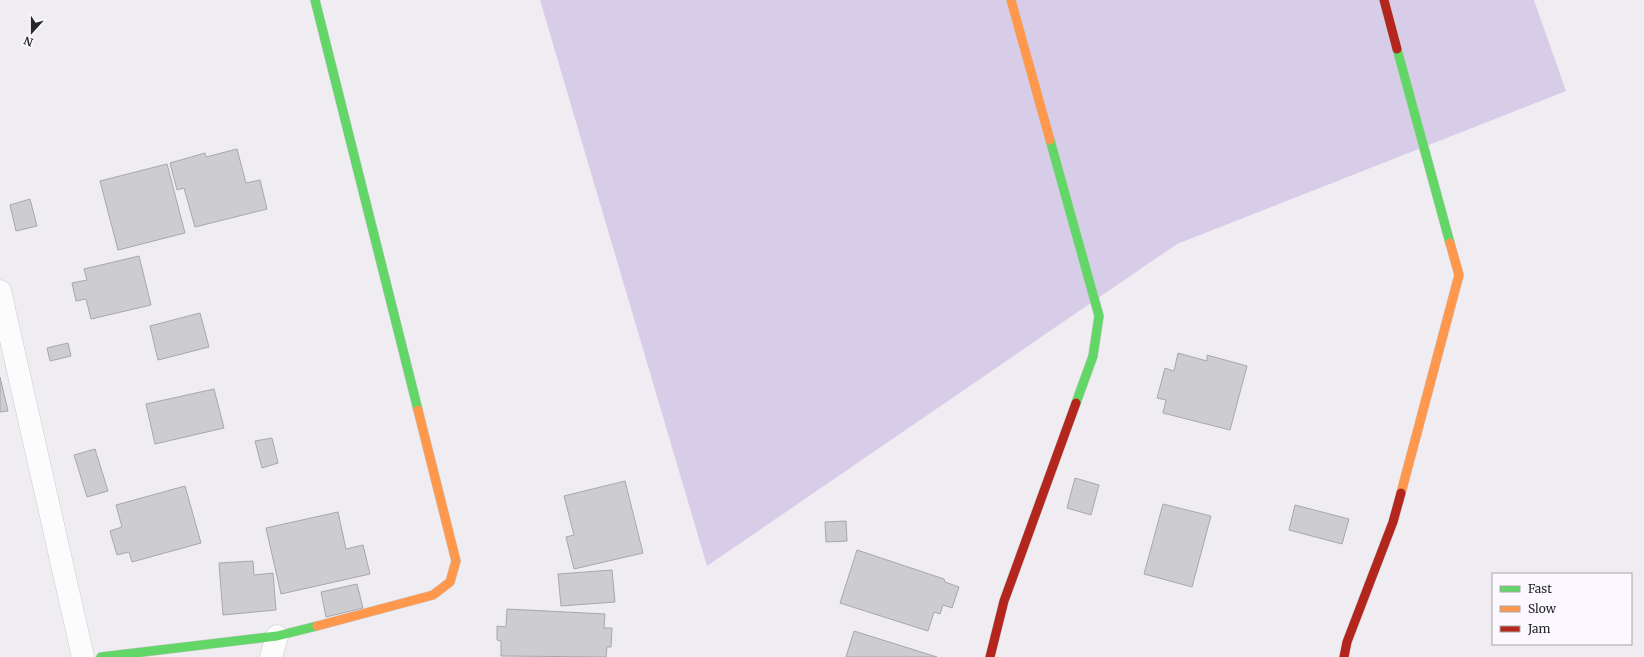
<svg xmlns="http://www.w3.org/2000/svg" width="1644" height="657" font-family="Merriweather,serif">
  <style>
    .green { fill: #d7cde8 }
    .building { fill: #cdccce; stroke: #a8a7aa }
    .lines { fill: none; stroke-linecap: round; stroke-linejoin: round }
    .street-casing { stroke: #cbcacc; stroke-width: 23 }
    .fast-casing { stroke: #cbcacc; stroke-width: 10 }
    .slow-casing { stroke: #cbcacc; stroke-width: 10 }
    .jam-casing { stroke: #cbcacc; stroke-width: 10 }
    .street { stroke: #fdfcfd; stroke-width: 22 }
    .fast { stroke: #63d668; stroke-width: 9 }
    .slow { stroke: #ff974d; stroke-width: 9 }
    .jam { stroke: #b3261e; stroke-width: 9 }
  </style>
  <rect width="100%" height="100%" fill="#efedf1"/>
  <path class="green" d="M 540,0 L 1534,0 L 1566,91 L 1177,244 L 707,566 Z"/>
  <path class="building" d="M 237,149 L 246,183 L 260,180 L 267,209 L 195,227 L 184,188 L 177,190 L 170,163 L 205,153 L 206,157 Z
    M 167,164 L 185,233 L 118,250 L 100,181 Z
    M 30,199 L 37,226 L 16,231 L 10,205 Z
    M 139,256 L 151,305 L 91,319 L 86,299 L 76,301 L 72,283 L 87,280 L 84,269 Z
    M 200,313 L 209,347 L 158,360 L 150,326 Z
    M 68,343 L 71,356 L 50,361 L 47,348 Z
    M 1178,353 L 1207,361 L 1207,355 L 1247,366 L 1230,430 L 1163,413 L 1166,400 L 1157,398 L 1165,368 L 1174,371 Z
    M 0,377 L 8,411 L 0,412 Z
    M 214,389 L 224,428 L 155,444 L 146,404 Z
    M 272,438 L 278,463 L 262,468 L 255,441 Z
    M 95,449 L 108,491 L 87,497 L 74,455 Z
    M 1075,478 L 1099,485 L 1091,515 L 1067,508 Z
    M 625,481 L 643,553 L 574,569 L 566,537 L 574,535 L 564,496 Z
    M 185,486 L 201,543 L 132,562 L 129,552 L 117,555 L 110,531 L 122,527 L 116,505 Z
    M 1163,504 L 1211,516 L 1192,587 L 1144,574 Z
    M 1295,505 L 1349,519 L 1342,544 L 1289,530 Z
    M 338,512 L 346,549 L 363,545 L 370,574 L 281,594 L 266,528 Z
    M 846,521 L 847,541 L 826,542 L 825,522 Z
    M 857,550 L 944,579 L 945,582 L 959,587 L 952,608 L 943,605 L 940,614 L 934,612 L 928,631 L 840,603 Z
    M 253,561 L 254,575 L 273,573 L 276,610 L 223,615 L 219,563 Z
    M 612,570 L 615,602 L 561,606 L 558,574 Z
    M 357,584 L 363,608 L 326,617 L 321,592 Z
    M 507,609 L 605,614 L 604,628 L 612,628 L 611,647 L 607,647 L 606,657 L 501,656 L 501,641 L 497,640 L 497,626 L 506,627 Z
    M 854,631 L 937,657 L 846,657 Z"/>
  <g class="lines">
    <defs>
      <path id="street" d="M 0,291 L 83,657
        M 271,657 L 277,636"/>
      <path id="fast" d="M 315,0 L 418,410
        M 1397,49 L 1450,243
        M 1050,140 L 1099,316 L 1093,356 L 1076,403
        M 101,657 L 277,636 L 317,626"/>
      <path id="slow" d="M 1011,0 L 1050,140
        M 1401,493 L 1459,275 L 1450,243
        M 317,626 L 433,595 L 450,582 L 456,561 L 418,410"/>
      <path id="jam" d="M 1384,0 L 1397,49
        M 990,657 L 1004,601 L 1076,403
        M 1344,657 L 1347,642 L 1393,522 L 1401,493"/>
    </defs>
    <use href="#street" class="street-casing"/>
    <use href="#fast" class="fast-casing"/>
    <use href="#slow" class="slow-casing"/>
    <use href="#jam" class="jam-casing"/>
    <use href="#street" class="street"/>
    <use href="#fast" class="fast"/>
    <use href="#slow" class="slow"/>
    <use href="#jam" class="jam"/>
  </g>
  <rect x="1492" y="573" width="140" height="72" fill="#fbf9ff" stroke="#a7a5a9"/>
  <rect x="1500" y="586" width="20" height="6" fill="#63d668" stroke="#a7a5a9"/>
  <text x="1528" y="593" font-size="12" fill="#282729">Fast</text>
  <rect x="1500" y="606" width="20" height="6" fill="#ff974d" stroke="#a7a5a9"/>
  <text x="1528" y="613" font-size="12" fill="#282729">Slow</text>
  <rect x="1500" y="626" width="20" height="6" fill="#b3261e" stroke="#a7a5a9"/>
  <text x="1528" y="633" font-size="12" fill="#282729">Jam</text>
  <g transform="translate(32 32) rotate(201)" stroke="#fbf9ff" stroke-width="3" paint-order="stroke">
  <path d="M0-3L7 15L0 10L-7 15Z" fill="#282729"/>
  <text y="-6" font-size="11" font-weight="bold" text-anchor="middle" fill="#282729">N</text>
  </g>
</svg>
